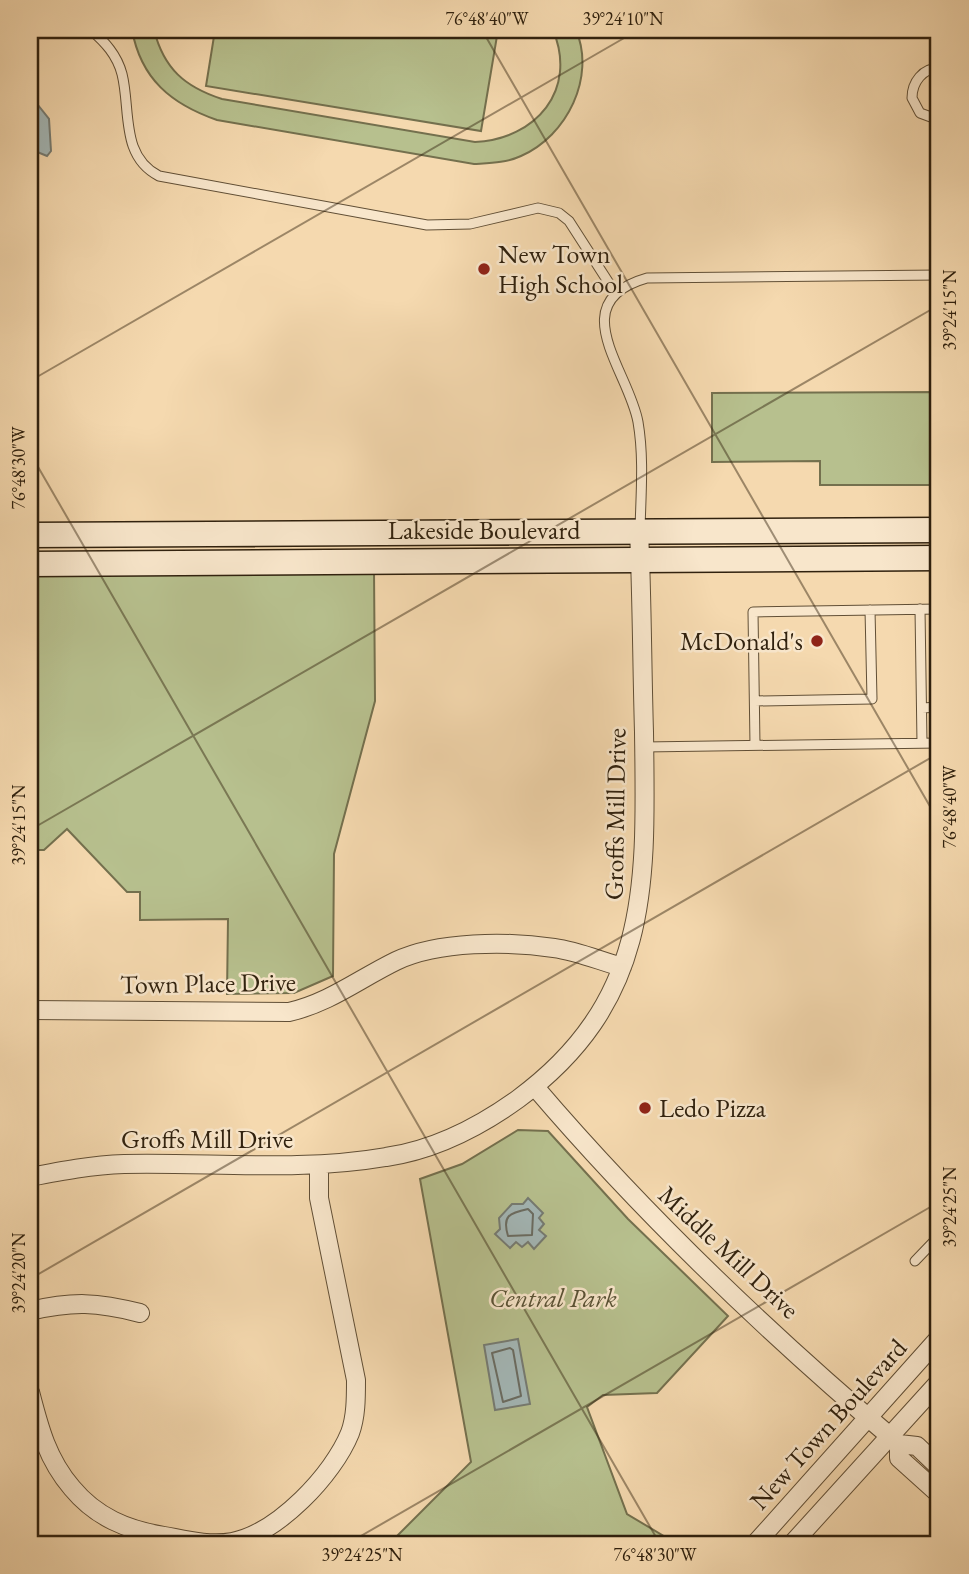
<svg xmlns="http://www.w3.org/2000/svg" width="969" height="1574" font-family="'EB Garamond',serif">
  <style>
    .green { fill: #b7c08e; stroke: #74704e; stroke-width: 2 }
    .water { fill: #a3b7b7; stroke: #757b73; stroke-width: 2 }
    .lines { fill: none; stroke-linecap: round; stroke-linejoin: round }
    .shore { stroke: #6a6c62; stroke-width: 2 }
    .service-casing { stroke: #614f36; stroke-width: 11 }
    .minor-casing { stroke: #614f36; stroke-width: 20 }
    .secondary-casing { stroke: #30210e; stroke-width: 27 }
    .service { stroke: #f8e6cb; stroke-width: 9 }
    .minor { stroke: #f8e6cb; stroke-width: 18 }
    .secondary { stroke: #f8e6cb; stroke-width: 24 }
    .ticks { fill: none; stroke: #30210e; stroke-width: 2; stroke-opacity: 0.45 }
    .poi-dot { fill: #8f2418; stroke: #f8e6cb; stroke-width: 2.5 }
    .labels { text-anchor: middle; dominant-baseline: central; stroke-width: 5; stroke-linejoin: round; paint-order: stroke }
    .poi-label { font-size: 26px; fill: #30210e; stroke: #f8e6cb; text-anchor: start }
    .street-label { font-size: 26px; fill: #30210e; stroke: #f8e6cb }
    .park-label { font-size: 26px; font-style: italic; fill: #585134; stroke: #f8e6cb }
    .neatline { fill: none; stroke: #30210e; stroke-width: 2.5 }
    .ticks-label { font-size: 18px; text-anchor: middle; fill: #30210e }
  </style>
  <rect width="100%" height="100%" fill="#f5d9af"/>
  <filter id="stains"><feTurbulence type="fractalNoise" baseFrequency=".00286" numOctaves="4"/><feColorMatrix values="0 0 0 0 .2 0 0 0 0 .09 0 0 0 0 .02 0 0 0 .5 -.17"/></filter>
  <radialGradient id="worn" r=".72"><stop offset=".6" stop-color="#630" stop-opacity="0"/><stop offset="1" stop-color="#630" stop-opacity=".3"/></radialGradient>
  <path class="green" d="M 132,30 L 154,30 C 164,69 185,87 222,99 L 475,142 C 536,139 578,90 553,30 L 576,30 C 596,77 567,136 521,156 C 506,163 490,163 474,164 L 217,120 C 171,104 141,79 132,30 Z
    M 215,30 L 498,30 L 481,131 L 206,86 Z
    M 939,392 L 939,485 L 820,485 L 820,461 L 712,462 L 712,393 Z
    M 374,570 L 375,701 L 334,854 L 333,976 L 294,993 L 227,994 L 228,919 L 140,920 L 140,892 L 127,892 L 67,829 L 44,850 L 30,850 L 30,576 Z
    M 518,1130 L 548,1131 L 628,1219 L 728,1316 L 657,1393 L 603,1395 L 587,1407 L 627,1514 L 677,1544 L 389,1544 L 471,1462 L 420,1179 L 462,1164 Z"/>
  <path class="water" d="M 30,95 L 49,119 L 51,151 L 47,156 L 30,149 Z
    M 528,1198 L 543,1213 L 539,1218 L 544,1224 L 539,1230 L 546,1236 L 534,1249 L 528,1242 L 522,1247 L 516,1242 L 510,1248 L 495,1234 L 500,1229 L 499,1218 L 512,1204 L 523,1204 Z
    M 518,1339 L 530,1404 L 495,1410 L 484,1345 Z"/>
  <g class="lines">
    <path class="shore" d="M 528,1209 L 533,1214 L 532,1235 L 508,1236 C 502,1216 509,1213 528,1209 Z
      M 510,1348 L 513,1350 L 521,1396 L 503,1402 L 492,1353 Z"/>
    <defs>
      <path id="service" d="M 91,30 C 105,42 117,55 122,74 C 131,110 120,156 159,176 L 427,225 L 470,224 L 538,208 L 559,213 L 569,221 L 616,294
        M 939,68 C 923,68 912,82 912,98 L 920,113 L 939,120
        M 640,529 C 641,493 644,457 638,422 C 629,371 562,302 647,278 L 939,275
        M 920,609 L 922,743
        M 755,701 L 872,699 L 870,610
        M 922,708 L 939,707
        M 755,745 L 753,612 L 939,609
        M 644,747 L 939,743
        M 915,1261 L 939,1236"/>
      <path id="minor" d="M 30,1010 L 289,1012 C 329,1003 359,979 396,961 C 438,941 508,941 554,948 C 577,951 600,961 622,967
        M 535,1087 C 645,1216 769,1334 899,1444 L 917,1446 L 939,1467
        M 30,1177 C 61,1171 92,1165 124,1164 C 211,1162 299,1172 386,1157 C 434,1150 479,1127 518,1099 C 652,1000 646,882 644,732 C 642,665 642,598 639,531
        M 30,1311 C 73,1301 97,1302 140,1313
        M 30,1392 C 39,1427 47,1459 72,1488 C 96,1517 127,1530 164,1536 C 186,1540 209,1546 232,1542 C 278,1533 333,1475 350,1433 C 356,1417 356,1398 356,1380 L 319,1198 L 319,1165
        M 899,1444 L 899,1458 L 939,1494
        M 755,1544 L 939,1338
        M 792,1544 L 939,1382"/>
      <path id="secondary" d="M 30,535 L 939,530
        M 30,564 L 939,558"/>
    </defs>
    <use href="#service" class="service-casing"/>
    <use href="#minor" class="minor-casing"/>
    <use href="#secondary" class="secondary-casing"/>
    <use href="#service" class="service"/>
    <use href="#minor" class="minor"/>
    <use href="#secondary" class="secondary"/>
  </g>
  <path class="ticks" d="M 482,30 L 939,822M 30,381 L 638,30M 30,453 L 660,1544M 30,830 L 939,305M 30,1279 L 939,753M 347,1544 L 939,1202"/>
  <g class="poi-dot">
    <circle cx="484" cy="269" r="7"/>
    <circle cx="817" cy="641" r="7"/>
    <circle cx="645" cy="1108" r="7"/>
  </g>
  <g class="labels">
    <g class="poi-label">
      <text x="498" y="254">New Town<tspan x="498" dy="30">High School</tspan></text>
      <text x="803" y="641" text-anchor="end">McDonald's</text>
      <text x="659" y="1108">Ledo Pizza</text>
    </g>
    <g class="street-label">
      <text x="484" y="530">Lakeside Boulevard</text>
      <text transform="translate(615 814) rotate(-89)">Groffs Mill Drive</text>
      <text transform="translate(208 983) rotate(-1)">Town Place Drive</text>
      <text x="207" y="1139">Groffs Mill Drive</text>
      <text transform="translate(729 1252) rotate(43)">Middle Mill Drive</text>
      <text transform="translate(828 1424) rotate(-48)">New Town Boulevard</text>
    </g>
    <g class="park-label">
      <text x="553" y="1298">Central Park</text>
    </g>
  </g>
  <rect width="969" height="1574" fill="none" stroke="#f5d9af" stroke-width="77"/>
  <rect x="38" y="38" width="892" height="1498" class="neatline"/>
  <g class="ticks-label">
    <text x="487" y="25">76°48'40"W</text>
    <text x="623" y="25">39°24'10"N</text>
    <text transform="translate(950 310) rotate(-90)" y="6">39°24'15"N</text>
    <text transform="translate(19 468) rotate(-90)" y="6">76°48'30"W</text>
    <text transform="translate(950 807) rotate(-90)" y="6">76°48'40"W</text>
    <text transform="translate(19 825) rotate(-90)" y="6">39°24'15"N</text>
    <text transform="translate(950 1207) rotate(-90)" y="6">39°24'25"N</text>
    <text transform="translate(19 1273) rotate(-90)" y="6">39°24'20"N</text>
    <text x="362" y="1561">39°24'25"N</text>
    <text x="655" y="1561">76°48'30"W</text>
  </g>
  <rect width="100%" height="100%" filter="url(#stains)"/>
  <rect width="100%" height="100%" fill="url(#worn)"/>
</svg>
